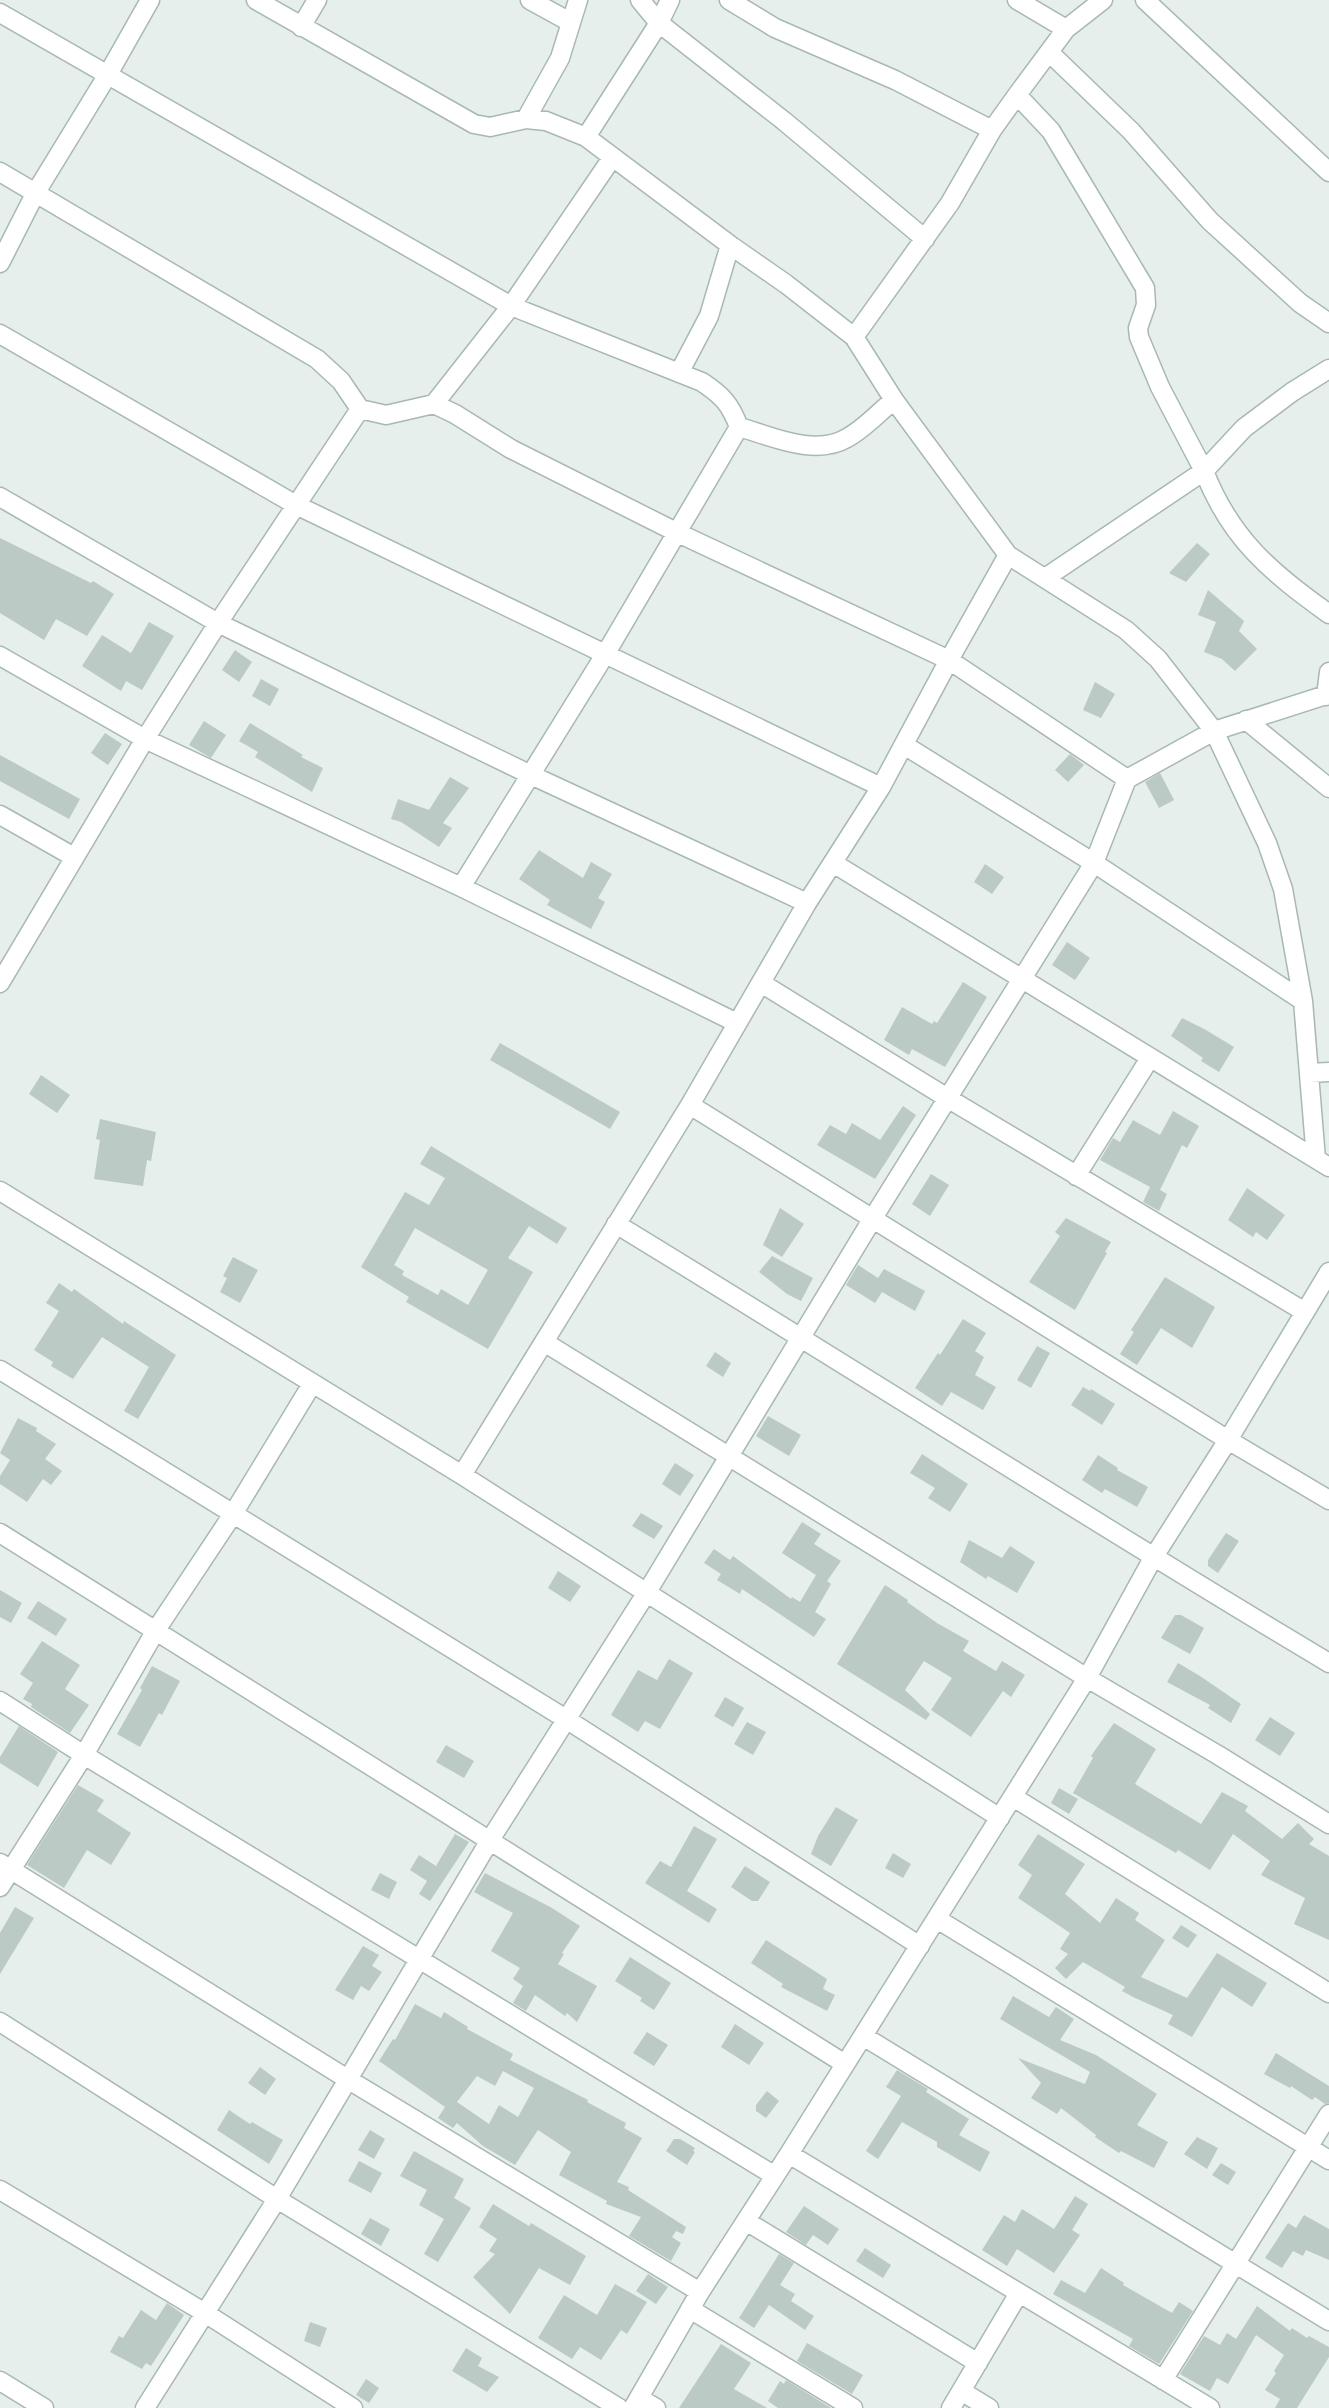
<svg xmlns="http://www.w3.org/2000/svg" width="1329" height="2408" font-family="'Nunito Sans',sans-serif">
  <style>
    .building { fill: #bbcac4; fill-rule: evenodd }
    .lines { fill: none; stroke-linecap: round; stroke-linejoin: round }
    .minor-casing { stroke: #a8b8b2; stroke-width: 21 }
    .minor { stroke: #fff; stroke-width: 18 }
  </style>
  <rect width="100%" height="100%" fill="#e6efeb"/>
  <path class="building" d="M 0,538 L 91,583 L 93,581 L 114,594 L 87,636 L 56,619 L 44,640 L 0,613 Z
    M 1197,543 L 1210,554 L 1186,582 L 1169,573 Z
    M 1208,590 L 1244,621 L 1239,631 L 1257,649 L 1235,671 L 1222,659 L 1204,652 L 1216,622 L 1198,615 Z
    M 149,622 L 174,636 L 142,690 L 126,681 L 121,691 L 82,666 L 102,635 L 131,653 Z
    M 235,650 L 252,662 L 239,682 L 222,670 Z
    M 261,679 L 279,689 L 270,706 L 252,696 Z
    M 1095,682 L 1115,694 L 1101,718 L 1083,710 Z
    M 204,721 L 226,735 L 211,758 L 189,745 Z
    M 250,723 L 303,755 L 301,757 L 323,768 L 312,792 L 255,757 L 258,752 L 239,741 Z
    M 105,733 L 122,744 L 108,765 L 91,753 Z
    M 1070,754 L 1084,765 L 1068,782 L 1055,770 Z
    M 0,755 L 80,799 L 69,819 L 0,781 Z
    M 1160,773 L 1174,800 L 1159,808 L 1145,782 Z
    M 450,777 L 469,788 L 443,823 L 452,828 L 439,847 L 401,822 L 391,819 L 398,799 L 429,810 Z
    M 539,850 L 583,878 L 591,862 L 612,874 L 598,898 L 605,902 L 591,929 L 547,905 L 550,900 L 519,879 Z
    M 985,864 L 1004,877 L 992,894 L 974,882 Z
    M 1067,942 L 1090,958 L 1075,980 L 1052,965 Z
    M 963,982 L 987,997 L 945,1067 L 912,1049 L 909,1055 L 884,1040 L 902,1007 L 932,1024 L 934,1021 L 937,1023 Z
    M 1182,1018 L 1206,1030 L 1234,1047 L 1219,1072 L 1201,1061 L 1203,1058 L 1171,1036 Z
    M 500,1043 L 620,1112 L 610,1129 L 490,1060 Z
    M 41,1075 L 70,1095 L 57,1113 L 29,1094 Z
    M 903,1106 L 916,1115 L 875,1179 L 817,1145 L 830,1125 L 846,1134 L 852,1123 L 880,1140 Z
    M 1173,1111 L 1199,1126 L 1187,1148 L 1182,1145 L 1160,1190 L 1167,1194 L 1159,1211 L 1143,1202 L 1150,1187 L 1100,1160 L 1113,1138 L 1120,1142 L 1133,1120 L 1160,1135 Z
    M 100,1119 L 156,1132 L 151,1161 L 147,1160 L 143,1186 L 94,1179 L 100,1140 L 96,1139 Z
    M 431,1146 L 567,1228 L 557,1244 L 529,1226 L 508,1258 L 533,1272 L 488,1349 L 406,1302 L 409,1297 L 361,1267 L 405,1192 L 429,1205 L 445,1178 L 420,1164 ZM 415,1228 L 488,1270 L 468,1305 L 441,1289 L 438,1295 L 402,1275 L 404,1271 L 394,1265 Z
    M 931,1174 L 949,1185 L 930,1216 L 912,1204 Z
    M 1247,1188 L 1285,1215 L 1267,1240 L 1256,1232 L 1253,1237 L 1228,1220 Z
    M 780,1208 L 804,1224 L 782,1257 L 763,1245 Z
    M 1066,1218 L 1111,1242 L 1105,1252 L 1107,1253 L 1075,1310 L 1029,1282 L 1060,1236 L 1055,1232 Z
    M 772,1256 L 813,1278 L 801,1301 L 787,1294 L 759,1272 Z
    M 233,1257 L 258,1270 L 240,1303 L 220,1292 L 227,1278 L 223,1276 Z
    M 858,1265 L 878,1278 L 884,1269 L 925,1291 L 915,1311 L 882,1292 L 875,1303 L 846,1285 Z
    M 1165,1277 L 1215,1307 L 1192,1348 L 1161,1328 L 1137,1365 L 1120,1354 L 1134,1332 L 1131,1330 Z
    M 59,1283 L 72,1292 L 74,1289 L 123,1324 L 124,1321 L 176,1355 L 138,1419 L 124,1411 L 149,1367 L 102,1337 L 73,1379 L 51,1366 L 53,1362 L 34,1350 L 59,1311 L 46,1303 Z
    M 963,1319 L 986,1333 L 975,1351 L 984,1357 L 975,1375 L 996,1387 L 983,1410 L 951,1392 L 942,1406 L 915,1388 L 938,1353 L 940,1355 Z
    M 1037,1346 L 1050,1353 L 1031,1388 L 1017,1380 Z
    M 715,1352 L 731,1363 L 723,1377 L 706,1366 Z
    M 1083,1387 L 1090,1391 L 1091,1389 L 1115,1404 L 1102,1425 L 1071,1405 Z
    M 768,1416 L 801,1435 L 789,1456 L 756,1436 Z
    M 18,1418 L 37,1428 L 36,1431 L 56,1444 L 45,1459 L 62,1471 L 51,1485 L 43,1479 L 27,1502 L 0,1484 L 0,1476 L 10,1460 L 0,1453 Z
    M 922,1454 L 968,1484 L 950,1512 L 928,1498 L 935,1488 L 910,1473 Z
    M 1098,1455 L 1118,1468 L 1117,1470 L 1148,1487 L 1137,1507 L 1105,1489 L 1102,1493 L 1082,1480 Z
    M 675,1463 L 694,1475 L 680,1496 L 662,1484 Z
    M 641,1513 L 663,1526 L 654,1539 L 632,1526 Z
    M 802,1522 L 821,1534 L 814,1544 L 841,1561 L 827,1581 L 831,1584 L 815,1612 L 826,1619 L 814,1637 L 742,1589 L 740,1594 L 717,1580 L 721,1574 L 704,1563 L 714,1549 L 730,1560 L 733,1556 L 791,1599 L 792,1597 L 800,1602 L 816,1575 L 782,1553 Z
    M 1226,1533 L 1239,1541 L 1218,1573 L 1208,1566 L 1208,1560 Z
    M 969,1540 L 1002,1558 L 1010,1546 L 1035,1562 L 1017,1593 L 988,1576 L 986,1579 L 960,1562 Z
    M 558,1571 L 581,1586 L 570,1602 L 548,1588 Z
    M 885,1585 L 908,1600 L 907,1602 L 937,1623 L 969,1641 L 963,1651 L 996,1671 L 1002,1661 L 1025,1675 L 1011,1697 L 1003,1691 L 971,1737 L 931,1710 L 952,1678 L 924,1661 L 905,1690 L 930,1714 L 926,1720 L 837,1664 Z
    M 0,1590 L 22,1603 L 11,1623 L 0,1617 Z
    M 38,1601 L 67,1619 L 56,1636 L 27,1618 Z
    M 1175,1615 L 1181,1615 L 1204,1628 L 1190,1654 L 1161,1638 Z
    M 42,1641 L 80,1665 L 65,1689 L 89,1705 L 70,1733 L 31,1707 L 32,1704 L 23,1699 L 33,1683 L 20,1674 Z
    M 669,1659 L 693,1673 L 660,1729 L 645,1721 L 638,1732 L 611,1715 L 638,1670 L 657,1680 Z
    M 1178,1663 L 1200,1676 L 1241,1704 L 1231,1723 L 1208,1708 L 1210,1705 L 1167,1682 Z
    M 152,1666 L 180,1681 L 162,1715 L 159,1713 L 140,1747 L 117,1734 L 142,1690 L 140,1688 Z
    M 725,1697 L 744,1708 L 733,1727 L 714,1716 Z
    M 1270,1717 L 1295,1733 L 1280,1756 L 1255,1740 Z
    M 747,1722 L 766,1732 L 753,1755 L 734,1744 Z
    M 1114,1723 L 1156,1749 L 1135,1784 L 1201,1824 L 1222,1792 L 1248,1806 L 1245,1811 L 1282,1839 L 1298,1823 L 1314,1839 L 1309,1844 L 1329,1856 L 1329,1940 L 1294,1924 L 1305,1898 L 1261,1875 L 1270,1861 L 1233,1834 L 1210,1870 L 1178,1850 L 1176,1853 L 1073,1793 L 1093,1758 L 1091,1756 Z
    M 19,1726 L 58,1752 L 38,1787 L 0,1763 L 0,1757 Z
    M 446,1745 L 474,1761 L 464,1778 L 436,1762 Z
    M 78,1785 L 104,1800 L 97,1811 L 131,1833 L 111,1865 L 87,1850 L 64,1888 L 27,1865 Z
    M 1059,1788 L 1078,1799 L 1069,1814 L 1051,1803 Z
    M 836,1807 L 858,1820 L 831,1866 L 811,1854 L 818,1836 Z
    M 694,1826 L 717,1839 L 687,1891 L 717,1909 L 709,1923 L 645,1883 L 660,1861 L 671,1867 Z
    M 455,1834 L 469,1842 L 430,1901 L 419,1894 L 427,1881 L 410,1870 L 419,1855 L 436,1866 Z
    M 1038,1834 L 1085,1864 L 1065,1894 L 1100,1923 L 1116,1898 L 1139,1913 L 1135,1920 L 1165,1940 L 1141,1977 L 1187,1998 L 1217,1953 L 1267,1983 L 1252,2007 L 1222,1987 L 1192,2037 L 1168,2024 L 1173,2015 L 1133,1997 L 1122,1991 L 1125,1987 L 1083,1962 L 1066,1979 L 1055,1968 L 1068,1954 L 1060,1949 L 1070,1933 L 1018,1898 L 1032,1875 L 1018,1865 Z
    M 893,1853 L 911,1864 L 903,1878 L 885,1868 Z
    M 745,1866 L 770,1882 L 758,1901 L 752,1901 L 731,1887 Z
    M 380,1873 L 397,1882 L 389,1899 L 371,1890 Z
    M 485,1873 L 552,1908 L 580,1926 L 562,1953 L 564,1954 L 558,1964 L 597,1986 L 577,2022 L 567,2013 L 565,2016 L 535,1995 L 526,2011 L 513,2003 L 523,1986 L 513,1979 L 520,1968 L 491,1951 L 513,1913 L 474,1892 Z
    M 15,1907 L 34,1918 L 0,1974 L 0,1933 Z
    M 1181,1925 L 1197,1935 L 1188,1948 L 1172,1938 Z
    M 766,1940 L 827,1979 L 823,1989 L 835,1995 L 827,2011 L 781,1987 L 783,1984 L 751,1963 Z
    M 363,1946 L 379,1955 L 372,1966 L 382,1972 L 369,1991 L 361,1986 L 353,2000 L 335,1990 Z
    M 630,1957 L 671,1983 L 654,2010 L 640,2001 L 642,1998 L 615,1981 Z
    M 1013,1996 L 1049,2017 L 1056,2007 L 1074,2019 L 1060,2040 L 1096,2055 L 1157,2094 L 1137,2125 L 1168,2142 L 1154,2168 L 1121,2151 L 1119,2153 L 1095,2137 L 1096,2135 L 1061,2108 L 1057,2114 L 1031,2098 L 1041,2083 L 1018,2058 L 1085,2084 L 1090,2072 L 1000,2019 Z
    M 415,2004 L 441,2018 L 444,2012 L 468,2027 L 467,2029 L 513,2054 L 510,2060 L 588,2100 L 587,2102 L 626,2123 L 624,2128 L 642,2138 L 617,2182 L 629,2187 L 628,2190 L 686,2227 L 683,2234 L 676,2231 L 672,2237 L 681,2243 L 671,2261 L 629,2236 L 641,2217 L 606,2204 L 607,2201 L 559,2175 L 571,2152 L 538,2130 L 515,2165 L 483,2146 L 457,2123 L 453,2128 L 438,2118 L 445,2107 L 379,2061 L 393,2039 L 395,2040 ZM 503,2071 L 534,2088 L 518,2117 L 499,2105 L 489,2124 L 457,2102 L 477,2076 L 495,2086 Z
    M 735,2024 L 764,2043 L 749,2065 L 721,2047 Z
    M 647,2032 L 668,2045 L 654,2066 L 633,2053 Z
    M 1276,2053 L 1329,2086 L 1329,2103 L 1325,2104 L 1315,2097 L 1312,2100 L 1291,2086 L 1290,2088 L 1264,2074 Z
    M 260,2067 L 276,2079 L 265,2095 L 248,2083 Z
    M 897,2070 L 928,2089 L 926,2092 L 969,2119 L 959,2135 L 990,2152 L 980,2172 L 937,2147 L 937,2142 L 902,2122 L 878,2159 L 866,2151 L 901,2096 L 886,2087 Z
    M 767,2091 L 779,2101 L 766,2118 L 756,2111 L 756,2105 Z
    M 229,2110 L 250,2124 L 252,2122 L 283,2140 L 269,2164 L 217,2130 Z
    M 370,2130 L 385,2139 L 374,2159 L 358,2150 Z
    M 1197,2137 L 1218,2148 L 1207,2169 L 1184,2154 Z
    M 674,2139 L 680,2139 L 695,2148 L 693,2151 L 695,2152 L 687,2165 L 666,2151 Z
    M 414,2151 L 464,2179 L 454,2198 L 471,2208 L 438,2262 L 424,2254 L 444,2219 L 419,2205 L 427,2190 L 400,2176 Z
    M 359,2161 L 382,2173 L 371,2193 L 348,2181 Z
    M 1221,2163 L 1236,2172 L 1228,2185 L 1212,2175 Z
    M 1075,2196 L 1088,2204 L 1072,2230 L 1080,2235 L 1054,2273 L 1017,2249 L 1007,2266 L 982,2250 L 1004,2215 L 1015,2222 L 1022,2209 L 1054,2229 Z
    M 493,2204 L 529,2226 L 531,2223 L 586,2256 L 570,2285 L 539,2268 L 510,2314 L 473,2277 L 495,2254 L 489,2251 L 497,2239 L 479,2227 Z
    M 804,2206 L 839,2229 L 828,2245 L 813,2235 L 806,2245 L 786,2232 Z
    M 1304,2215 L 1329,2229 L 1329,2260 L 1306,2250 L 1303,2256 L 1293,2251 L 1282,2268 L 1265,2258 L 1288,2223 L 1296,2228 Z
    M 370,2218 L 390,2229 L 381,2246 L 361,2234 Z
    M 865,2248 L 891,2265 L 883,2278 L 856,2261 Z
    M 779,2254 L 794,2263 L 780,2285 L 795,2294 L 791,2301 L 814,2316 L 805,2330 L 769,2305 L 754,2328 L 739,2318 Z
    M 1101,2268 L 1124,2283 L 1123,2285 L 1172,2313 L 1179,2302 L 1193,2311 L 1159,2364 L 1129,2346 L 1133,2339 L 1124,2334 L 1053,2294 L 1061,2280 L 1085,2293 Z
    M 648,2274 L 668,2287 L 656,2304 L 636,2291 Z
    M 615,2284 L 647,2302 L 627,2334 L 621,2330 L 601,2360 L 580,2347 L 572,2359 L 538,2338 L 564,2295 L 597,2315 Z
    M 167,2303 L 184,2315 L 151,2366 L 146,2363 L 142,2369 L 110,2352 L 119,2336 L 123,2338 L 141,2310 L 156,2320 Z
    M 1257,2306 L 1290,2331 L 1292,2328 L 1307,2338 L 1309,2336 L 1329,2347 L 1329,2357 L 1297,2408 L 1275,2408 L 1280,2399 L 1265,2390 L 1276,2373 L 1274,2371 L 1284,2355 L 1256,2335 L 1228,2384 L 1217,2378 L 1210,2391 L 1180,2374 L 1204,2336 L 1220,2345 L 1227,2333 L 1236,2339 Z
    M 310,2322 L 327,2328 L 320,2347 L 304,2341 Z
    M 807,2343 L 863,2375 L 852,2394 L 797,2361 Z
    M 721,2344 L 751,2363 L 734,2389 L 767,2408 L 679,2408 Z
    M 466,2348 L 482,2358 L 478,2366 L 499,2377 L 487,2392 L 452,2371 Z
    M 366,2379 L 379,2388 L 369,2403 L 356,2395 Z
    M 786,2380 L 831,2408 L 778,2408 L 768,2401 L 780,2381 L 784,2384 Z"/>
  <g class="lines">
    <defs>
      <path id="minor" d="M 256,0 L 474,124 L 490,127 L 526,119 L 546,121 L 586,137 L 730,245 L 786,284 L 854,337 L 894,400 L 1008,555 L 1126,630 L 1158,659 L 1214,731 L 1329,694
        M 530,0 L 570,22
        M 640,0 L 659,23 L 784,121 L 925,239
        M 729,0 L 775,28 L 895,80 L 992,130
        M 1017,0 L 1066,29
        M 1145,0 L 1329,172
        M 0,13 L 511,306 L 702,382 C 723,396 730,404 739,427
        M 301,27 L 317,0
        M 1050,53 L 1131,131 L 1210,221 L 1300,303 L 1329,323
        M 1017,95 L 1051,131 L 1145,288 L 1146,305 L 1138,328 L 1139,337 L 1160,387 L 1204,471 L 1244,428 L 1292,392 L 1329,369
        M 526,119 L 560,58 L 578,0
        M 586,137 L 659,23 L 670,0
        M 0,172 L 317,359 L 341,381 L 360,409 L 386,415 L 434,404 L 455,414 L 511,449 L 678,533 L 949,660 L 1127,779
        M 0,263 L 36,192 L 107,76 L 150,0
        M 0,334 L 296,505 L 881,787
        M 854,337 L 950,203 L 992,130 L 1017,95 L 1066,29 L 1103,0
        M 679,373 L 709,316 L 730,245
        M 434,404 L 511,306 L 612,158
        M 739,427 C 771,436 815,457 847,438 C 864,429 879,412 894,400
        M 0,497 L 218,623 L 531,775 L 807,903
        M 1045,578 L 1204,471 C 1231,540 1271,572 1329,614
        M 0,656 L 145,739 L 461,887 L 737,1023
        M 1326,696 L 1329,672
        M 1246,720 L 1329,788
        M 904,745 L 1094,863 L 1303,1001
        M 0,815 L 74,857
        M 833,863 L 1329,1167
        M 461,887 L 606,653 L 739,427
        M 0,983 L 145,739 L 218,623 L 360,409
        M 761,983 L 949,1099 L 1305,1312
        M 1310,1073 L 1329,1072
        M 690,1105 L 1228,1440 L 1329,1500
        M 1076,1176 L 1150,1058
        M 0,1191 L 462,1475 L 1000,1818
        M 616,1224 C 854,1369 1089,1520 1329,1663
        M 544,1342 L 1087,1678 L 1218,1755 L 1329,1824
        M 0,1370 L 566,1719 L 920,1946
        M 462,1475 L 690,1105 L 807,903 L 881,787 L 949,660 L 1008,555
        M 0,1533 L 845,2064
        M 0,1701 L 84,1755 L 775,2176
        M 1013,1797 L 1329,1993
        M 0,1863 L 349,2080 L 700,2292
        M 0,1887 L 84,1755 L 156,1630 L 233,1514 L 312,1384
        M 937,1919 L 1329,2160
        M 0,2022 L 277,2199 L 619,2408
        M 863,2036 L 1329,2321
        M 789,2154 L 1210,2408
        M 0,2190 L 205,2313 L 353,2408
        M 746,2221 L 978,2363
        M 690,2309 L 853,2408
        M 1163,2380 L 1329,2114
        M 0,2381 L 44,2408
        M 961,2391 L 989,2408
        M 639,2398 L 656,2408
        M 145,2408 L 277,2199 L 490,1840 L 647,1592 L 873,1218 L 1094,863 L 1127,779 L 1214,731 L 1267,843 L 1283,889 L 1303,1001 L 1316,1159
        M 633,2408 L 700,2292 L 789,2154 L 1087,1678 L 1153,1558 L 1228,1440 L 1329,1272
        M 951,2408 L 1019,2293"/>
    </defs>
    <use href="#minor" class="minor-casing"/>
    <use href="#minor" class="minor"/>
  </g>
</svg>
